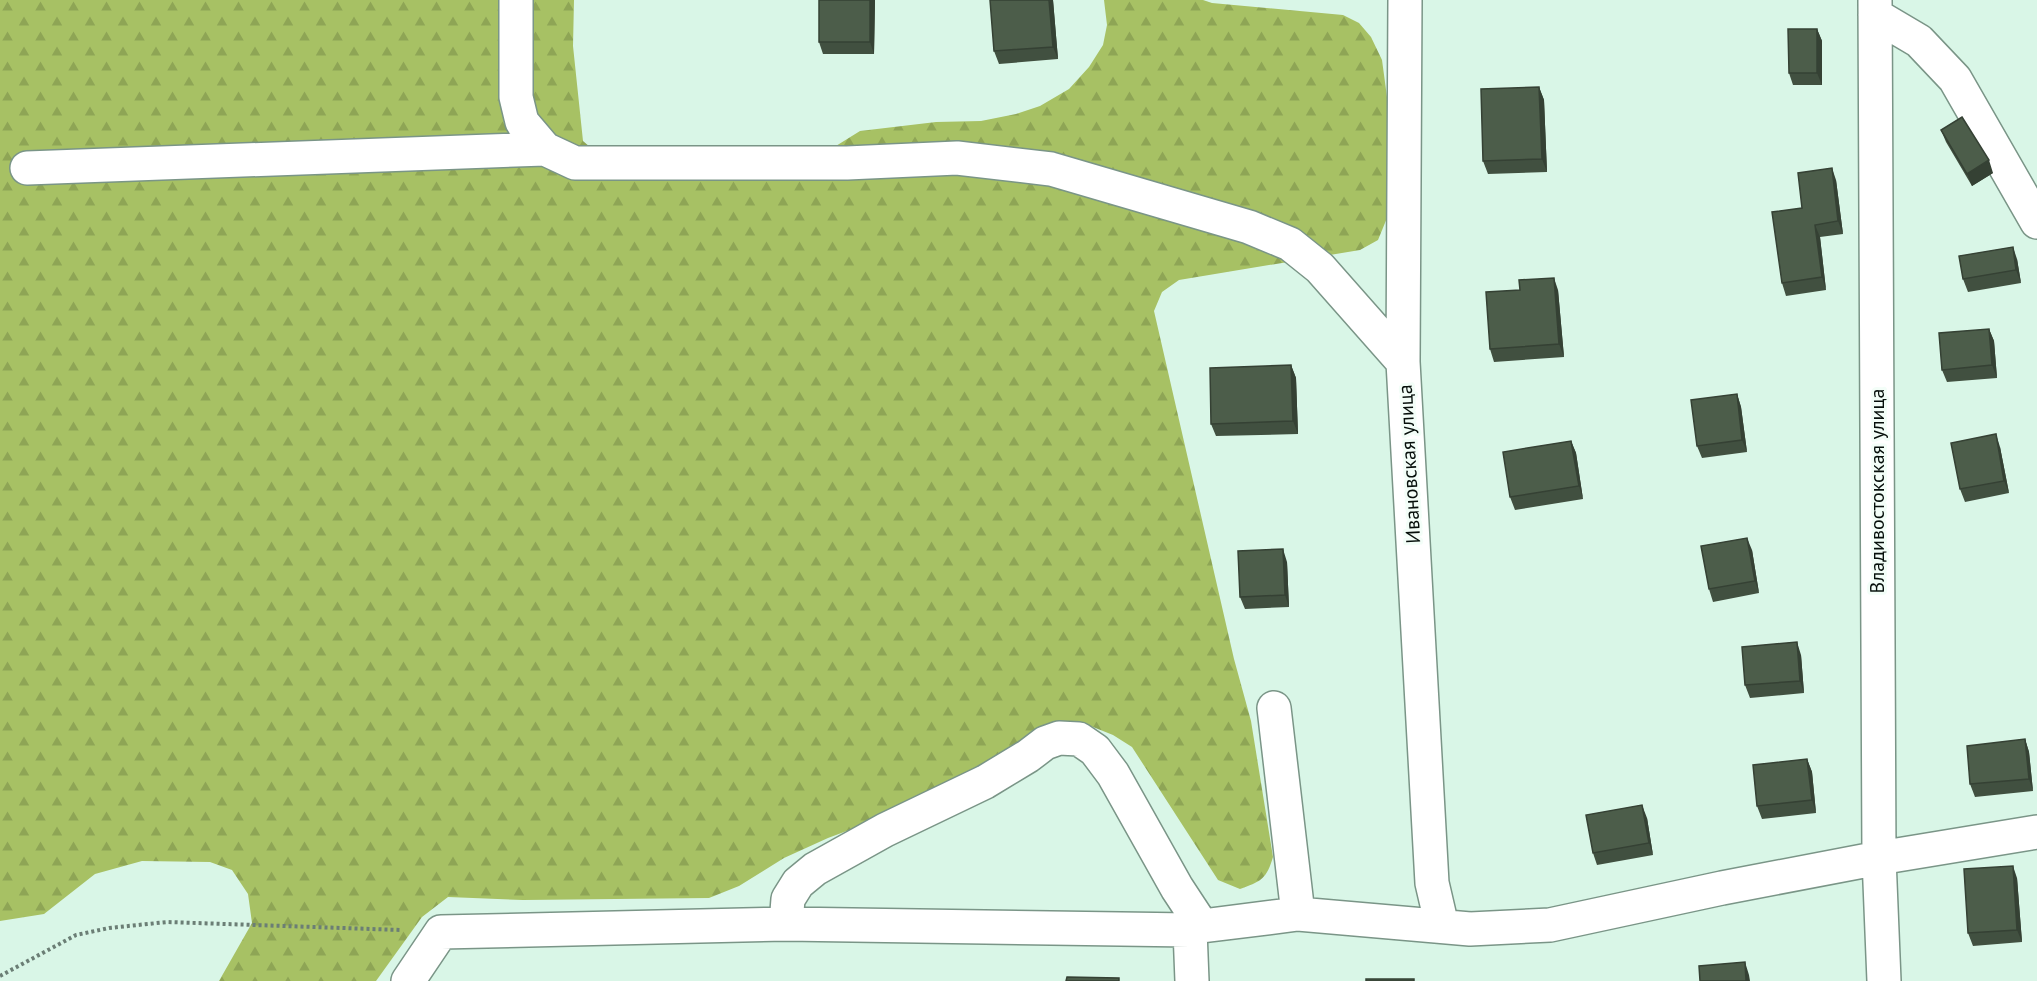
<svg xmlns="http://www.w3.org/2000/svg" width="2037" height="981" font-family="'PT Sans',sans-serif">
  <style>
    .forest { fill: url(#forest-firs) }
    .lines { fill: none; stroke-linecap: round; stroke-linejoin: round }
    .minor-casing { stroke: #7a9587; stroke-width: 36 }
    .path { stroke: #6b7e75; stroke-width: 4; stroke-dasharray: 3 3; stroke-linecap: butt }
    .minor { stroke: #fff; stroke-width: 33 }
    .wall { fill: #415040 }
    .shaded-wall { fill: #354134 }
    .building { fill: #4c5d4a; stroke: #354134; stroke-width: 1.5 }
    .labels { text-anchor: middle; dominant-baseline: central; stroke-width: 6; stroke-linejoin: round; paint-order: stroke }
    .street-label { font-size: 20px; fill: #060f0b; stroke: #f3fef8 }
  </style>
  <defs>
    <pattern id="forest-firs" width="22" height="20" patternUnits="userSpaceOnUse" patternTransform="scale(1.5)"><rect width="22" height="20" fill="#a7c164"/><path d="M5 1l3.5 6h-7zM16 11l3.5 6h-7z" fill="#8ea555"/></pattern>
  </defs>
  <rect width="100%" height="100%" fill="#d9f6e7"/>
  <path class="forest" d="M 0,0 L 574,0 L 573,46 L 583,141 L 597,153 L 823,154 L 860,131 L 936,122 L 981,121 L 1016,114 L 1040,106 L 1069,89 L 1089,67 L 1103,45 L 1107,25 L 1104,0 L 1203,0 L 1212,3 L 1343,15 L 1359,23 L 1371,37 L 1382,60 L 1387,97 L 1387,218 L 1378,240 L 1360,250 L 1179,280 L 1162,292 L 1154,311 L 1234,659 L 1251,721 L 1273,857 C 1266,880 1261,881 1240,889 L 1218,880 L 1132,747 L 1113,735 L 1088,725 L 1055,726 L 895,813 L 828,838 L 784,858 L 739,886 L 709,898 L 523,900 L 448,897 L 422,917 L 376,981 L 219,981 L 252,923 L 248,894 L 232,870 L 210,862 L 142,861 L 95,874 L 44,914 L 0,921 Z"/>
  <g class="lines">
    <defs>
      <path id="minor" d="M 516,0 L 516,97 L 522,122 L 545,149 L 575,163 L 847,163 L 957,158 L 1051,169 L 1249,227 L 1290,244 L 1320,268 L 1403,362
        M 1405,0 L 1403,362 L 1432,883 L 1442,926
        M 1875,0 L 1879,858 L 1884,981
        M 1875,15 L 1919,41 L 1955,79 L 2037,222
        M 27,168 L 545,149
        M 1274,708 L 1298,914
        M 786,924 L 788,899 L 798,883 L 815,869 L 885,830 L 985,782 L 1028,756 L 1045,743 L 1059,738 L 1079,739 L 1095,750 L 1113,774 L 1177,888 L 1202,926
        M 1190,930 L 1192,981
        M 408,981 L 441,932 L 786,924 L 1190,930 L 1202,926 L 1298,914 L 1470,929 L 1550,925 L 1722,888 L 1879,858 L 2037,832"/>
    </defs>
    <use href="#minor" class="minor-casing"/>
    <path class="path" d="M 0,976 L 76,935 L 109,928 L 167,922 L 401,930"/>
    <use href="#minor" class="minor"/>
  </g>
  <path class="wall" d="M 819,0 L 875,0 L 874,54 L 823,54 L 819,42 Z
    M 1053,0 L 1058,59 L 999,64 L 994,51 Z
    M 1817,29 L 1822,41 L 1822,85 L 1793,85 L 1789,73 Z
    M 1539,87 L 1544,100 L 1547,172 L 1488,174 L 1483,161 Z
    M 1941,130 L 1993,173 L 1972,186 L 1946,142 Z
    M 1836,180 L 1843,234 L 1820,237 L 1826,290 L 1786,296 L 1782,283 L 1802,208 Z
    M 2017,259 L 2021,283 L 1968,292 L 1963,279 Z
    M 1520,290 L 1558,290 L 1564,357 L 1494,362 L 1490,349 Z
    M 1989,329 L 1994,341 L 1997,378 L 1947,382 L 1942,370 Z
    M 1291,365 L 1296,378 L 1298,434 L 1216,436 L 1211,424 Z
    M 1737,394 L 1741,407 L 1747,452 L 1702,458 L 1697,446 Z
    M 1571,441 L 1576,453 L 1583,499 L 1515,510 L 1510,497 Z
    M 2000,447 L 2009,493 L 1965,502 L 1960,489 Z
    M 1752,550 L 1759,593 L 1713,602 L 1709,589 Z
    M 1287,562 L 1289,607 L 1245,609 L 1240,597 Z
    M 1801,655 L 1804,693 L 1750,698 L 1745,685 Z
    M 2025,739 L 2029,752 L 2033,791 L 1975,797 L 1970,784 Z
    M 1807,759 L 1812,772 L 1816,813 L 1762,819 L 1757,806 Z
    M 1647,818 L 1653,855 L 1597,865 L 1593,853 Z
    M 2017,878 L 2022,942 L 1973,946 L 1968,933 Z"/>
  <path class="shaded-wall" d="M 870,0 L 875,0 L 874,54 L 870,42 Z
    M 1049,0 L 1053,0 L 1058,59 L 1053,47 Z
    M 1817,29 L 1822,41 L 1822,85 L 1817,73 Z
    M 1539,87 L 1544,100 L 1547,172 L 1542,159 Z
    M 1989,160 L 1993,173 L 1972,186 L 1967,174 Z
    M 1832,168 L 1836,180 L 1843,234 L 1838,221 Z
    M 1815,225 L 1820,237 L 1826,290 L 1822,277 Z
    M 2013,247 L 2017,259 L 2021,283 L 2016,270 Z
    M 1554,278 L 1558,290 L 1564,357 L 1559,344 Z
    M 1989,329 L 1994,341 L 1997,378 L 1992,365 Z
    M 1291,365 L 1296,378 L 1298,434 L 1293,421 Z
    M 1737,394 L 1741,407 L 1747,452 L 1742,440 Z
    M 1996,434 L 2000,447 L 2009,493 L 2004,481 Z
    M 1571,441 L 1576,453 L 1583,499 L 1579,486 Z
    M 1747,538 L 1752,550 L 1759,593 L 1755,581 Z
    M 1283,549 L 1287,562 L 1289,607 L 1285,595 Z
    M 1797,642 L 1801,655 L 1804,693 L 1800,681 Z
    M 2025,739 L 2029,752 L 2033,791 L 2029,779 Z
    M 1807,759 L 1812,772 L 1816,813 L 1812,800 Z
    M 1642,805 L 1647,818 L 1653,855 L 1649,843 Z
    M 2013,866 L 2017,878 L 2022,942 L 2017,930 Z
    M 1745,962 L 1749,975 L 1750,981 L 1746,981 Z"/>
  <path class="building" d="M 819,0 L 870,0 L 870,42 L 819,42 Z
    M 990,0 L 1049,0 L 1053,47 L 994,51 Z
    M 1788,29 L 1817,29 L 1817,73 L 1789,73 Z
    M 1539,87 L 1542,159 L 1483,161 L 1481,89 Z
    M 1962,117 L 1989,160 L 1967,174 L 1941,130 Z
    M 1832,168 L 1838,221 L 1815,225 L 1822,277 L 1782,283 L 1772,212 L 1802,208 L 1798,173 Z
    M 2013,247 L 2016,270 L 1963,279 L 1959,256 Z
    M 1554,278 L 1559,344 L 1490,349 L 1486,292 L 1520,290 L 1519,280 Z
    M 1989,329 L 1992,365 L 1942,370 L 1939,333 Z
    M 1291,365 L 1293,421 L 1211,424 L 1210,368 Z
    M 1737,394 L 1742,440 L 1697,446 L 1691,400 Z
    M 1996,434 L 2004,481 L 1960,489 L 1951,443 Z
    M 1571,441 L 1579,486 L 1510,497 L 1503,452 Z
    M 1747,538 L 1755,581 L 1709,589 L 1701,546 Z
    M 1283,549 L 1285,595 L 1240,597 L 1238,551 Z
    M 1797,642 L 1800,681 L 1745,685 L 1742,647 Z
    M 2025,739 L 2029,779 L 1970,784 L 1967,746 Z
    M 1807,759 L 1812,800 L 1757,806 L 1753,765 Z
    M 1642,805 L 1649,843 L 1593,853 L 1586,815 Z
    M 2013,866 L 2017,930 L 1968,933 L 1964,869 Z
    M 1745,962 L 1746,981 L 1700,981 L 1699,966 Z
    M 1067,977 L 1119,978 L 1119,981 L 1066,981 Z
    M 1366,979 L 1414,979 L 1414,981 L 1366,981 Z"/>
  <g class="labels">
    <g class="street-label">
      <text transform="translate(1409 464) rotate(-93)">Ивановская улица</text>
      <text transform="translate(1877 491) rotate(-90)">Владивостокская улица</text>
    </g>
  </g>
</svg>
